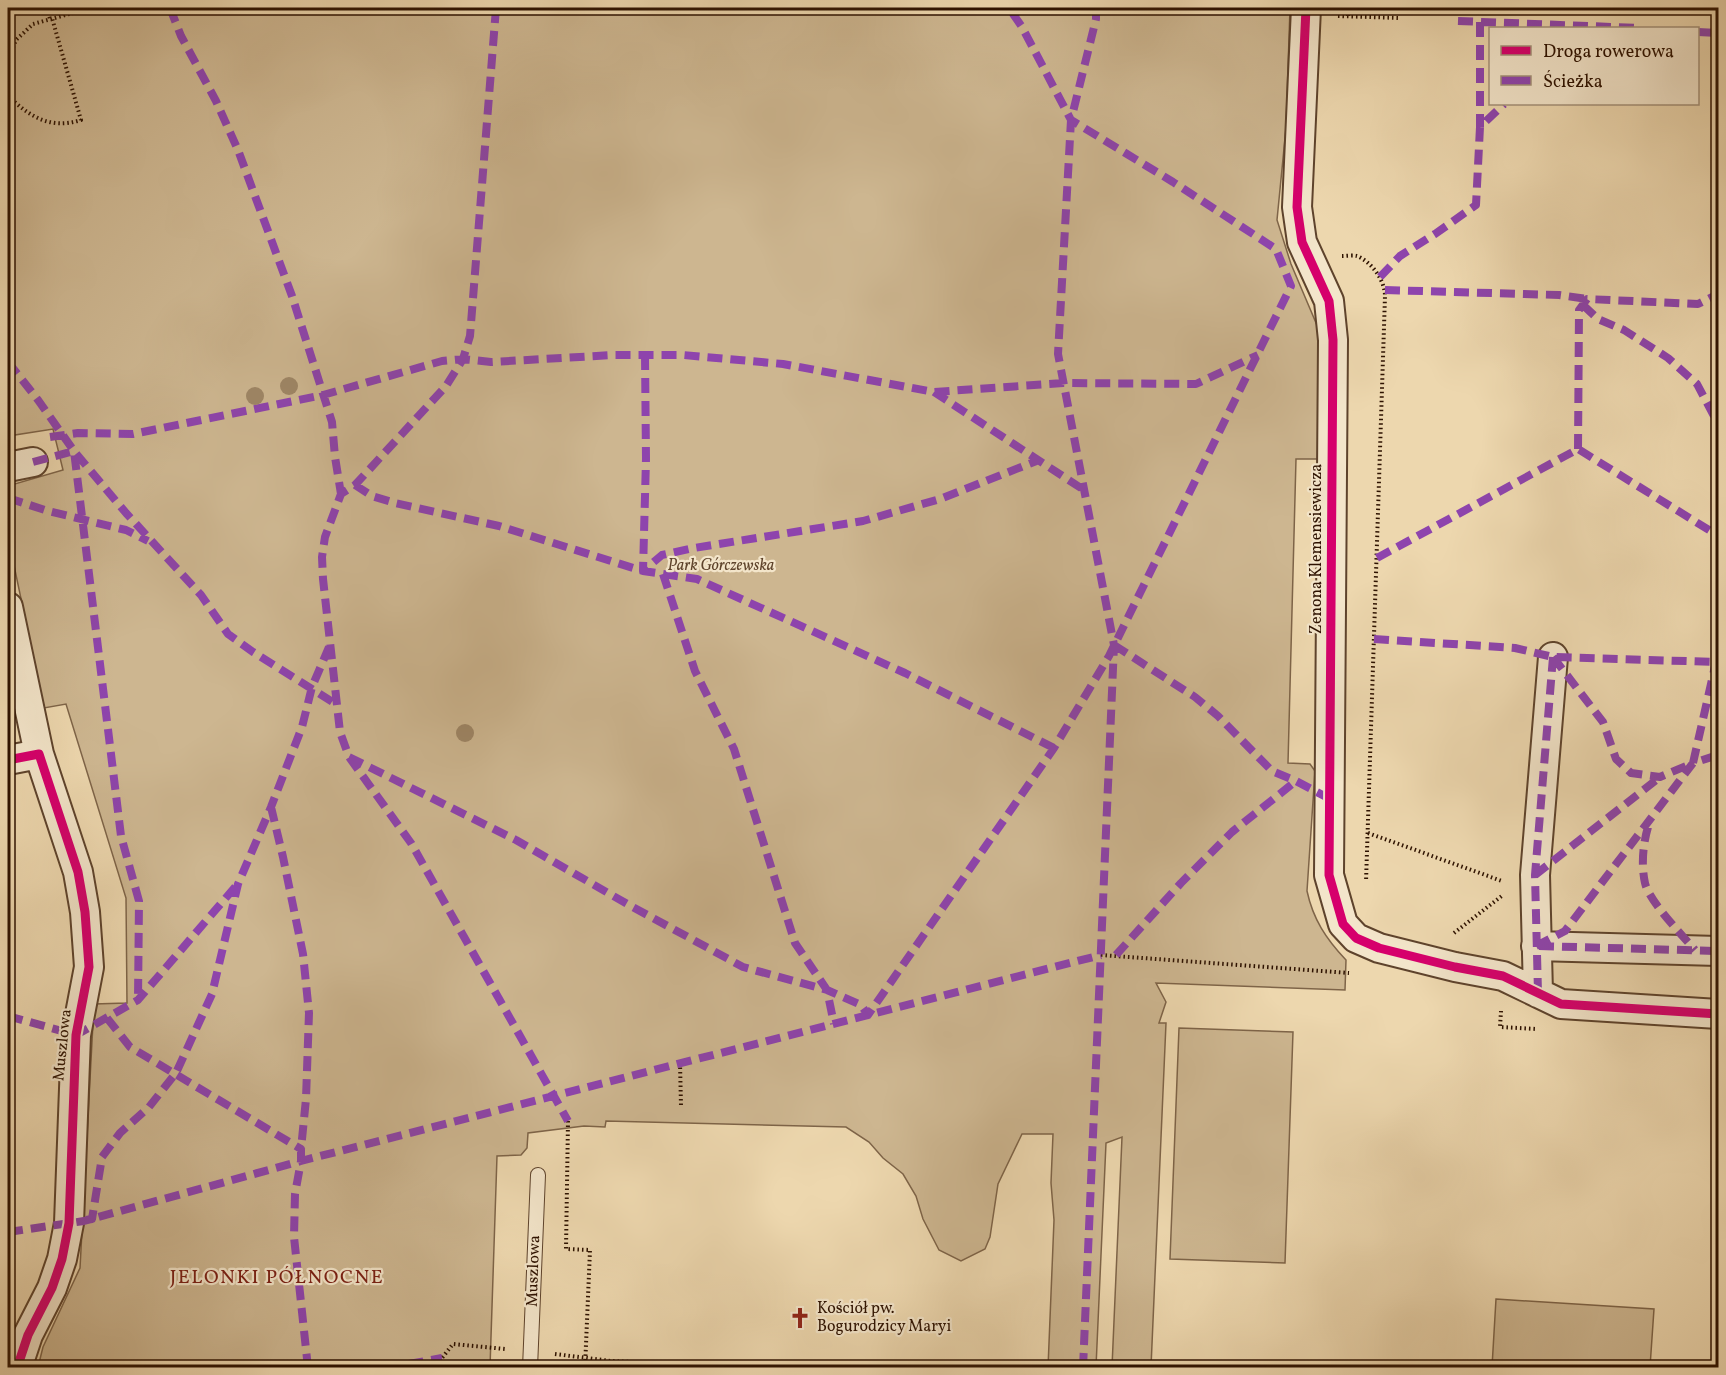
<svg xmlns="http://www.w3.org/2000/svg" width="1726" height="1375" font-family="Vollkorn,serif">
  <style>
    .green { fill: #cdb690; stroke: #7e6448; stroke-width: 1.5 }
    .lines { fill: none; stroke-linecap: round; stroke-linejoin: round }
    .lane-casing { stroke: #5e432c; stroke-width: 16 }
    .street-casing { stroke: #5e432c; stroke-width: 32 }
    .path { stroke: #2e1200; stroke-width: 4; stroke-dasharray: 1.5 3; stroke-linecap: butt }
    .lane { stroke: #f3e5ca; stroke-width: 14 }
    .street { stroke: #f3e5ca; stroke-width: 28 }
    .quiet { stroke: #8e44ad; stroke-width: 8; stroke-dasharray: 15 8; stroke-linecap: butt }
    .cycleway-casing { stroke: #f3e5ca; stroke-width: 13 }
    .cycleway { stroke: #d6006c; stroke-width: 9 }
    .tree { fill: #9e8666 }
    .labels { text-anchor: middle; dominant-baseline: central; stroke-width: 4.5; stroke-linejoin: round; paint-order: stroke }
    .street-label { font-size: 16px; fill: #2e1200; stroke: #f3e5ca }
    .park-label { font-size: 16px; font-style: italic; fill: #5e432b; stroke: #f3e5ca }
    .poi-label { font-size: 16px; fill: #2e1200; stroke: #f3e5ca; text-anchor: start }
    .quarter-label { font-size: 20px; letter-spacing: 1.5px; fill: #7a1f14; stroke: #f3e5ca }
  </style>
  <rect width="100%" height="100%" fill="#edd7ae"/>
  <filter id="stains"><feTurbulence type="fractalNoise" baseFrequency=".00333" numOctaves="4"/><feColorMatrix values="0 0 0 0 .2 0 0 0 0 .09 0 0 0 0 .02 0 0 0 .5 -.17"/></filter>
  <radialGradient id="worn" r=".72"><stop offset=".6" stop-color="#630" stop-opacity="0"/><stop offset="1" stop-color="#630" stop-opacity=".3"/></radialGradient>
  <path class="green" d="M 8,8 L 1290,8 L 1286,128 L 1277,220 L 1291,264 L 1319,330 L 1322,381 L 1318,459 L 1296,459 L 1288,763 L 1310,764 L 1315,771 L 1307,891 C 1313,919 1326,939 1346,960 L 1345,990 L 1156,983 L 1166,1002 L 1159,1023 L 1166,1023 L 1151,1367 L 1112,1367 L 1122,1137 L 1106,1143 L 1096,1367 L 1048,1368 L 1054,1220 L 1051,1183 L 1053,1134 L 1022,1134 L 998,1184 L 990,1237 L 985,1249 L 961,1261 L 939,1250 L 923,1219 L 916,1196 L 903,1174 L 883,1158 L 869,1142 L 846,1127 L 606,1121 L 605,1127 L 584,1126 L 528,1133 L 527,1148 L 521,1155 L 497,1156 L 490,1367 L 38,1367 L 43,1347 L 80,1268 L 94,1004 L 127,1003 L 126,898 L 66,704 L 44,708 L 8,537 L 8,492 L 11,485 L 63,470 L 53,429 L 8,436 Z
    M 1179,1028 L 1293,1032 L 1285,1263 L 1170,1259 Z
    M 1496,1299 L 1654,1309 L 1650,1367 L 1492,1367 Z"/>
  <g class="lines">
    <defs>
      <path id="lane" d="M 530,1368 L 538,1175"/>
      <path id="street" d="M 1306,8 L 1297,207 L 1302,242 L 1329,301 L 1333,340 L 1329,875 L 1343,924 L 1356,938 L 1379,948 L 1455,967 L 1503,976 L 1561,1004 L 1718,1014
        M 8,467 L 33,462
        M 8,607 L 39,754
        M 8,760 L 39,754 L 78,872 L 85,912 L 89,967 L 76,1035 L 69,1223 L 62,1259 L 52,1288 L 28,1335 L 17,1368
        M 1536,946 L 1718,951
        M 1538,993 L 1535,875 L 1553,657"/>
    </defs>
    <use href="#lane" class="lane-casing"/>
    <use href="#street" class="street-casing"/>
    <path class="path" d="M 47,8 L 50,19
      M 284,8 L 298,9 L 312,8
      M 1338,16 L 1400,18
      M 1348,16 L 1348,8
      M 8,60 L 16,40 L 33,24 L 91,8
      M 8,96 C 29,116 50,130 81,120 L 52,18
      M 1342,256 C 1347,256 1353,255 1357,256 C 1372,262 1385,281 1385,296 L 1366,882
      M 1368,833 L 1502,881
      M 1454,933 L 1503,895
      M 1101,955 L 1349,973
      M 1501,1011 L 1500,1027 L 1537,1029
      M 680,1063 L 681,1106
      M 568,1121 L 566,1249 L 590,1250 L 585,1368
      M 555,1354 L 611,1361 L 691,1365
      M 434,1368 L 453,1344 L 505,1349"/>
    <use href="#lane" class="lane"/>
    <use href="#street" class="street"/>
    <path class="quiet" d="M 170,8 L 181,36 L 216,101 L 238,150 L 292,296 L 332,422 L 335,457 L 341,494
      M 496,8 L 470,336 L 463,359 L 446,386 L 355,485 L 341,494 L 325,537 L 322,557 L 323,579 L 340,732 L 349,757 L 411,843 L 568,1121
      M 1458,21 L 1639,28
      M 1480,22 L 1480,127
      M 1698,32 L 1718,33
      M 1380,277 L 1400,256 L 1435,234 L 1476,205 L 1480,127 L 1504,104
      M 1385,290 L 1559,295 L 1587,299
      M 1583,305 L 1598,319 L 1624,330 L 1668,358 L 1697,384 L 1715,418
      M 645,355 L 646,459 L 643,571 L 662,555 L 694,548 L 863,521 L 940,499 L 1039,460
      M 8,362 L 38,400 L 74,451 L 121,836 L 139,901 L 138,1000
      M 934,392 L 1084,490
      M 50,437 L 78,433 L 133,434 L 323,395 L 442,361 L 463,359 L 491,362 L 614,355 L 683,355 L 783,364 L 934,392 L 1063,383 L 1196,384 L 1258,355
      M 1578,449 L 1579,310 L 1587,299 L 1698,304 L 1718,294
      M 33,462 L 74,451 L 126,513 L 201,595 L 228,634 L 253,652 L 336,704
      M 355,485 L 372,496 L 395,503 L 499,526 L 643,571 L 697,579 L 905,673 L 1054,748
      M 8,498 L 48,511 L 126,530 L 148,541
      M 1377,558 L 1578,449 L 1717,535
      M 663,574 L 695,671 L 734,749 L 795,943 L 827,990 L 834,1024
      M 1374,639 L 1515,648 L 1553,657 L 1716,662 L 1718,668
      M 1114,645 L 1195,697 L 1218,716 L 1272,771 L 1296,781 L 1330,799
      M 1553,657 L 1603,722 L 1616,759 L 1631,773 L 1660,777 L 1693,763 L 1716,662 L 1716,295
      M 349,757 L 516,840 L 629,905 L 743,967 L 827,990 L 861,1005 L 868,1015 L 1054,748 L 1109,656 L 1291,286 L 1276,249 L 1173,182 L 1071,120 L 1022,27 L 1009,8
      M 271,807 L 283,857 L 303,954 L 309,1013 L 306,1099 L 301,1149 L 301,1161 L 295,1194 L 294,1237 L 308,1368
      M 1648,827 C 1643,844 1641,865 1645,883 C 1649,901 1682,935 1695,950
      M 1535,875 L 1660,777
      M 1536,946 L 1565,931 L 1693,763 L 1718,755
      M 1539,946 L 1718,951
      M 1116,955 L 1181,883 L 1232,832 L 1296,781
      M 1538,993 L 1535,875 L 1553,657
      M 8,1016 L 76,1035 L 138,1000 L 236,886
      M 107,1018 L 130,1047 L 301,1149 L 301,1153
      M 86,1220 L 92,1219 L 102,1157 L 120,1133 L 149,1107 L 176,1073 L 212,994 L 238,884 L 271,807 L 302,727 L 312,687 L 329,647
      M 8,1232 L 84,1221 L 301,1161 L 1101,955
      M 386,1368 L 442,1358
      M 1083,1368 L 1114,645 L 1058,354 L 1071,120 L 1096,19 L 1096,8"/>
    <defs>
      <path id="cycleway" d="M 1306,8 L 1297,207 L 1302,242 L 1329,301 L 1333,340 L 1329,875 L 1343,924 L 1356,938 L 1379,948 L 1455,967 L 1503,976 L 1561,1004 L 1718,1014
        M 8,760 L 39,754 L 78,872 L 85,912 L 89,967 L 76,1035 L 69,1223 L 62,1259 L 52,1288 L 28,1335 L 17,1368"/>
    </defs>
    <use href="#cycleway" class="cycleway-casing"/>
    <use href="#cycleway" class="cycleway"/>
  </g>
  <g class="tree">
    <circle cx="289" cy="386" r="9"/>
    <circle cx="255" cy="396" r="9"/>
    <circle cx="465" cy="733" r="9"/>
  </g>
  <defs>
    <symbol id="church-bare" viewBox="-9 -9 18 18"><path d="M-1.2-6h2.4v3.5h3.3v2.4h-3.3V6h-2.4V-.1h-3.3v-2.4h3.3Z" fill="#8f2418" stroke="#f3e5ca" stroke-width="2.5" paint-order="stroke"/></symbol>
  </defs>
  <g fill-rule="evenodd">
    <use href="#church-bare" x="785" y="1303" width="30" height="30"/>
  </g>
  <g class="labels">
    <g class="street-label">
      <text transform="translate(1317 549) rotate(-90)">Zenona Klemensiewicza</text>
      <text transform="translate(63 1045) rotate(-84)">Muszlowa</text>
      <text transform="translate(534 1271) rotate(-88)">Muszlowa</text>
    </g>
    <g class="park-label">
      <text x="721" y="566">Park Górczewska</text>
    </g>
    <g class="poi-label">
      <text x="817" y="1309">Kościół pw.<tspan x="817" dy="18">Bogurodzicy Maryi</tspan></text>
    </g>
    <g class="quarter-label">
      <text x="277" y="1278">JELONKI PÓŁNOCNE</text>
    </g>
  </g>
  <rect width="1726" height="1375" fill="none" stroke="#edd7ae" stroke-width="30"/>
  <rect x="9" y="9" width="1708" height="1357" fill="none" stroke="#2e1200" stroke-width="3"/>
  <rect x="15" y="15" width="1696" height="1345" fill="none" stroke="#2e1200" stroke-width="1.5"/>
  <rect x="1489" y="27" width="210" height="78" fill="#f3e5ca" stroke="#a49179" stroke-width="1.5"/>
  <rect x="1501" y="46" width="30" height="9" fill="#d6006c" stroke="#a49179" stroke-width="1.5"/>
  <text x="1543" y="57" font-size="18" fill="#2e1200">Droga rowerowa</text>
  <rect x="1501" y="76" width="30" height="9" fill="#8e44ad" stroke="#a49179" stroke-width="1.5"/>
  <text x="1543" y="87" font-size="18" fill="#2e1200">Ścieżka</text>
  <rect width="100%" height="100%" filter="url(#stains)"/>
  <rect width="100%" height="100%" fill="url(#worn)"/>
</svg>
